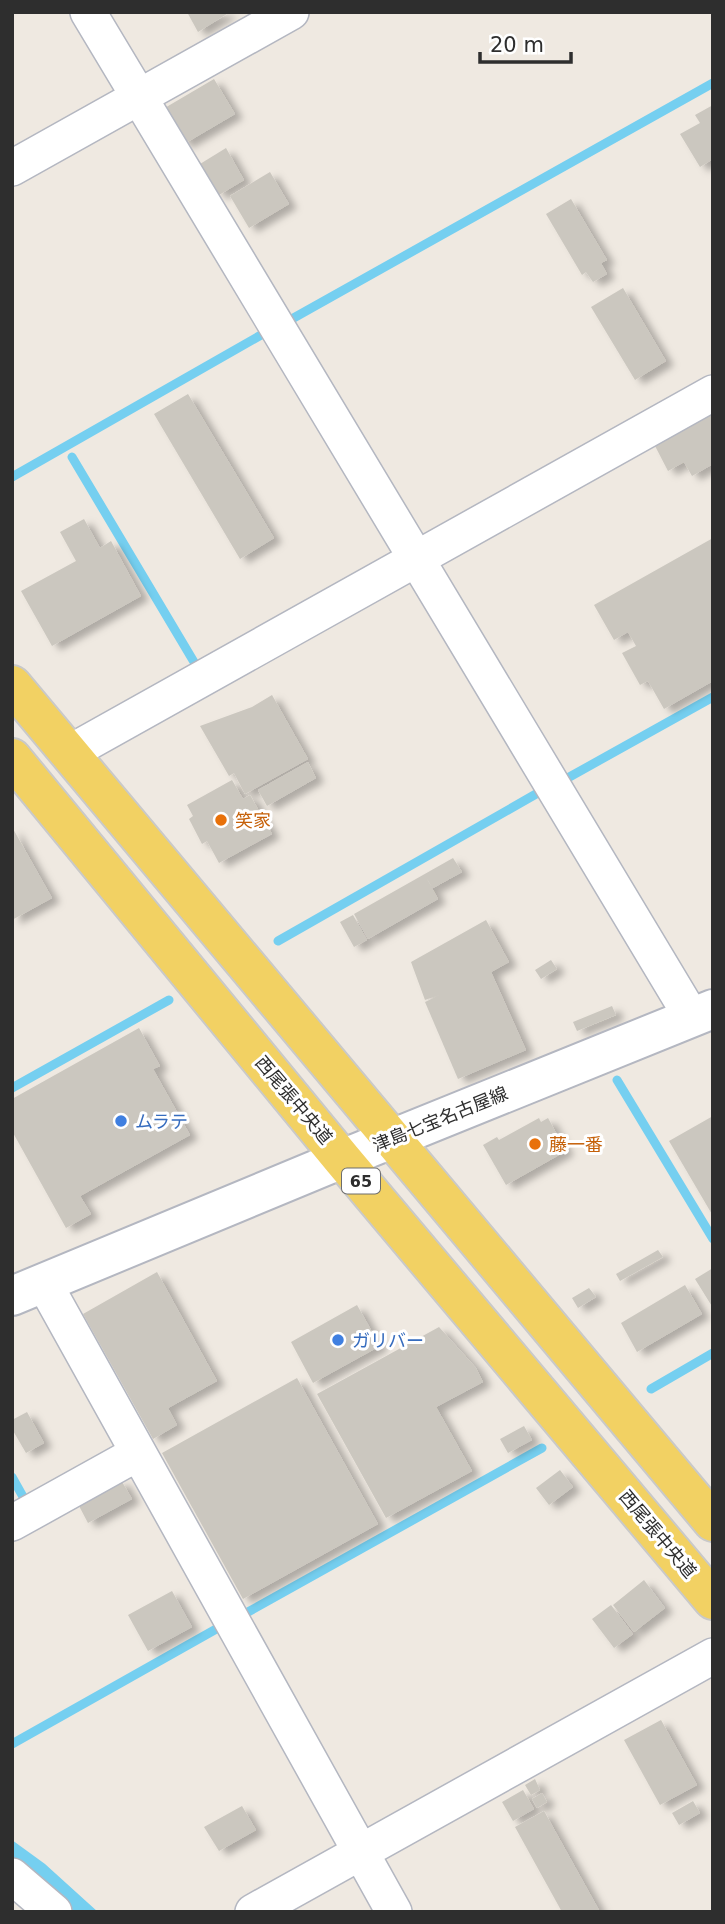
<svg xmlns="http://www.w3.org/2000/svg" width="725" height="1924" font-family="'DejaVu Sans','Noto Sans JP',sans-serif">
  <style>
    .water { fill: #75cff0 }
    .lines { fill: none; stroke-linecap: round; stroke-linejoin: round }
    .stream { stroke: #75cff0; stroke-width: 9 }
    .building { fill: #cbc7bf; filter: url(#shadow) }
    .street-casing { stroke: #b4b7c1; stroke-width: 38 }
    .secondary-casing { stroke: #b4b7c1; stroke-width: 42 }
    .primary-casing { stroke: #c9c9c9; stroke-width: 42 }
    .street { stroke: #fff; stroke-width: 35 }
    .secondary { stroke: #fff; stroke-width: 38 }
    .primary { stroke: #f2d163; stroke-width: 38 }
    .food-dot { fill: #e8710a; stroke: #fff; stroke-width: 2.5 }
    .shop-dot { fill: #3f7fe0; stroke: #fff; stroke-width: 2.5 }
    .labels { text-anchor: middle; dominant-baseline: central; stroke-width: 6; stroke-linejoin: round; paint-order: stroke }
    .shield { fill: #fff; stroke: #6d6d6d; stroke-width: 2 }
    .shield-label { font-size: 16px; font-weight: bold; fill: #2e2e2e }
    .food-label { font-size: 18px; fill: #c56008; stroke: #fff; text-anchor: start }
    .street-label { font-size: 18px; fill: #2e2e2e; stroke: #fff }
    .shop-label { font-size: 18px; fill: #366cbe; stroke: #fff; text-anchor: start }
  </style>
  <defs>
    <filter id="shadow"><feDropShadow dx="8" dy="4.5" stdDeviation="3.5" flood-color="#0004"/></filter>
  </defs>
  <rect width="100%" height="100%" fill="#efe9e1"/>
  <path class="water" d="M 12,1840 L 45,1864 L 98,1912 L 71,1912 L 33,1877 L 12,1862 Z"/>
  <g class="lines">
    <path class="stream" d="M 290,320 L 713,83
      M 72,457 L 197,667
      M 12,477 L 261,335
      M 564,780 L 713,697
      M 278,941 L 536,794
      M 617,1080 L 713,1239
      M 12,1088 L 169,1000
      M 651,1389 L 713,1353
      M 12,1477 L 26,1502 L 21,1504
      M 248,1612 L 542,1448
      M 12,1744 L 218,1628"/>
  </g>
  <path class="building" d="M 187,12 L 230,12 L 198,32 Z
    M 214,79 L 235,114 L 184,144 L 163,109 Z
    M 713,105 L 713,159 L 700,167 L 680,134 L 700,123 L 695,115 Z
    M 226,148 L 244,180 L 219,195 L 200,164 Z
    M 270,172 L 289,204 L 249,228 L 230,196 Z
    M 571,199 L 607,260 L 601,263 L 607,274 L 593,282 L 586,272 L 582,275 L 546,214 Z
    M 623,288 L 666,361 L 635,380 L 591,307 Z
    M 188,394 L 274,538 L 240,559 L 154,414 Z
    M 713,410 L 713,464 L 692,476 L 684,462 L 668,471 L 654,444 Z
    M 84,519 L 100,548 L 111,541 L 141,596 L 52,646 L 21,591 L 76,561 L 60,532 Z
    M 713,538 L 713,681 L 664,709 L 648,681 L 640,685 L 622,653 L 636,646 L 628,632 L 614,640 L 594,605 Z
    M 272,695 L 308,759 L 245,794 L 234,773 L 229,776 L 200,726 L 252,707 Z
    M 308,762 L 316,778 L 267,806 L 258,790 Z
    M 232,780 L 243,799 L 250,795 L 272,834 L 219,863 L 207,841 L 202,844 L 189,819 L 193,816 L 187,805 Z
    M 12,827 L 52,898 L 12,920 Z
    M 453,858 L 462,872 L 433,888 L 427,879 L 438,899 L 368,939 L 354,914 Z
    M 353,915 L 367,940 L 354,947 L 340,922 Z
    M 486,920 L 509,962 L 491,972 L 526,1050 L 458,1079 L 425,1002 L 442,994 L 425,1000 L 411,962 Z
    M 551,960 L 557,969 L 541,979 L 535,970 Z
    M 612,1006 L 616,1015 L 577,1031 L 573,1022 Z
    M 139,1028 L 160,1066 L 153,1069 L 190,1135 L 80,1196 L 91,1214 L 66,1228 L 12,1131 L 12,1099 Z
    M 713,1116 L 713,1216 L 669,1141 Z
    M 539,1118 L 541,1122 L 548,1118 L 566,1151 L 506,1185 L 483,1145 L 497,1137 L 499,1140 Z
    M 658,1250 L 663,1257 L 620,1281 L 616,1274 Z
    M 713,1268 L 713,1308 L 695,1279 Z
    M 157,1272 L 217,1381 L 168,1408 L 177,1425 L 153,1439 L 83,1314 Z
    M 685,1285 L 702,1314 L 637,1352 L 621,1323 Z
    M 589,1288 L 596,1297 L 578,1308 L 572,1298 Z
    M 357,1305 L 380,1346 L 313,1383 L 291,1342 Z
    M 439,1327 L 476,1368 L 483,1382 L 436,1407 L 472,1471 L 386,1518 L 317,1394 Z
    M 297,1378 L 378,1524 L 243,1599 L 162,1453 Z
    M 27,1412 L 44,1443 L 26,1453 L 12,1429 L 12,1420 Z
    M 524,1426 L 532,1440 L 508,1453 L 500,1439 Z
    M 560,1470 L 573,1487 L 549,1505 L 536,1488 Z
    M 121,1480 L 132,1499 L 88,1523 L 78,1504 Z
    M 644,1580 L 665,1608 L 634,1632 L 613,1605 Z
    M 172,1591 L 192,1627 L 148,1651 L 128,1615 Z
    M 611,1605 L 633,1634 L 614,1648 L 592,1619 Z
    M 661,1720 L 697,1785 L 660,1805 L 624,1740 Z
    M 535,1779 L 540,1790 L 531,1795 L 525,1785 Z
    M 523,1790 L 534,1809 L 513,1821 L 502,1802 Z
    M 542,1793 L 547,1802 L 537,1808 L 532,1799 Z
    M 693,1801 L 700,1813 L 679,1825 L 672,1813 Z
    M 242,1806 L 256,1830 L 219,1851 L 204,1827 Z
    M 544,1811 L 600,1912 L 562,1912 L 515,1827 Z"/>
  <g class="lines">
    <defs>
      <path id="street" d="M 88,12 L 691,1016
        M 12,168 L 291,12
        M 69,753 L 713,393
        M 44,1283 L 394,1912
        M 12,1523 L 138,1453
        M 12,1876 L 54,1912
        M 253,1912 L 713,1656"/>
      <path id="secondary" d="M 12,1296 L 342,1159 L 713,1009"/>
      <path id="primary" d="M 12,685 L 713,1522
        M 12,758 L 342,1159 L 713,1600"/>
    </defs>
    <use href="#street" class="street-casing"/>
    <use href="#secondary" class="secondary-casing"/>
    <use href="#primary" class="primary-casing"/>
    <use href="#street" class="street"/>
    <use href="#secondary" class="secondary"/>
    <use href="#primary" class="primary"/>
  </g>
  <g class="food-dot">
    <circle cx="221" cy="820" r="7"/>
    <circle cx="535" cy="1144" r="7"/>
  </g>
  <g class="shop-dot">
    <circle cx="121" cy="1121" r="7"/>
    <circle cx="338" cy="1340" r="7"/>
  </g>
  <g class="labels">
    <rect class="shield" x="342" y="1168.5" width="38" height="25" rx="5"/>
    <g class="shield-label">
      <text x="361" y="1181">65</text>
    </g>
    <g class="food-label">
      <text x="235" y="820">笑家</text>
      <text x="549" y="1144">藤一番</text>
    </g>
    <g class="street-label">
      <text transform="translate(294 1100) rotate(50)">西尾張中央道</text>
      <text transform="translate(440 1119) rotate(-22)">津島七宝名古屋線</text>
      <text transform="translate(658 1534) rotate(50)">西尾張中央道</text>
    </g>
    <g class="shop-label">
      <text x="135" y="1121">ムラテ</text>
      <text x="352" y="1340">ガリバー</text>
    </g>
  </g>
  <rect width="725" height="1924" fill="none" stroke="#2e2e2e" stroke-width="28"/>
  <path d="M480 52v10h91v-10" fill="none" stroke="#2e2e2e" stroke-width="3.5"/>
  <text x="490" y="52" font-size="21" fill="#2e2e2e" stroke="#ffffff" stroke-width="5" paint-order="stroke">20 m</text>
</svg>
